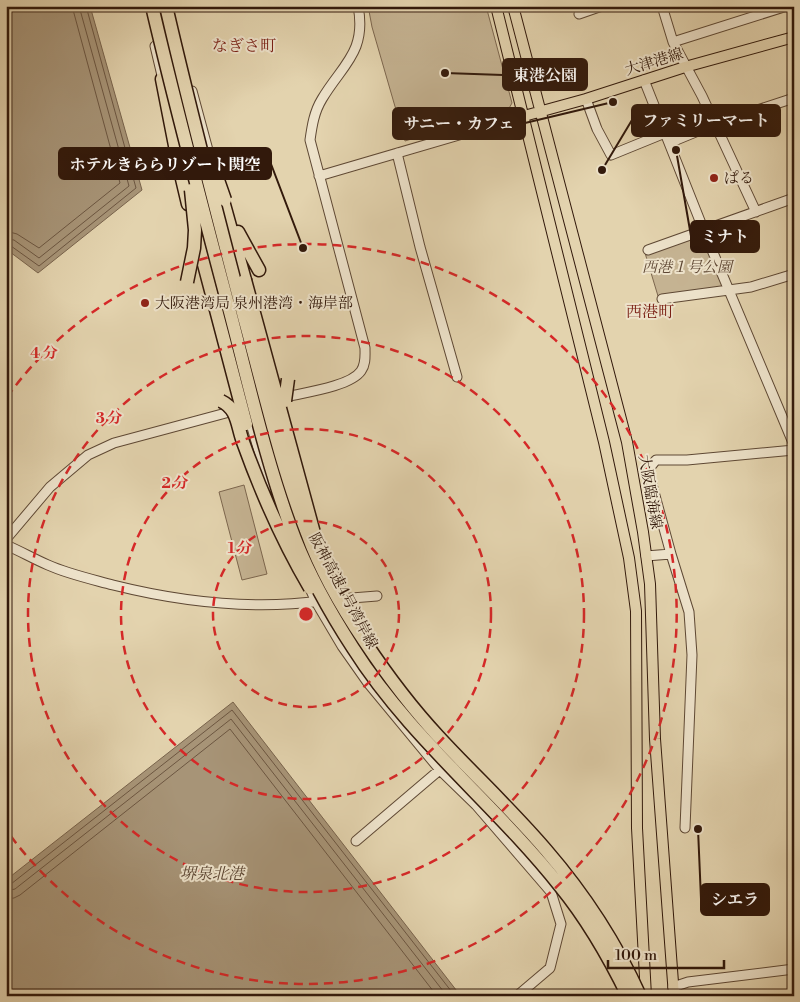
<svg xmlns="http://www.w3.org/2000/svg" width="800" height="1002" font-family="'Libre Bodoni','Noto Serif JP',serif">
  <style>
    .green { fill: #c5b392; stroke: #7c664e }
    .water { fill: #a79477; stroke: #78634c }
    .lines { fill: none; stroke-linecap: round; stroke-linejoin: round }
    .shore { stroke: #6c5641; stroke-width: 1 }
    .minor-casing { stroke: #5e4834; stroke-width: 11 }
    .major-casing { stroke: #32190b; stroke-width: 12 }
    .highway-casing { stroke: #32190b; stroke-width: 15 }
    .minor { stroke: #ede2ca; stroke-width: 9 }
    .major { stroke: #e3d3ae; stroke-width: 10 }
    .highway { stroke: #e3d3ae; stroke-width: 12 }
    .highway-bridge-casing { stroke: #32190b; stroke-width: 15; stroke-linecap: butt }
    .highway-bridge { stroke: #e3d3ae; stroke-width: 12 }
    .ring { fill: none; stroke: #d62828; stroke-width: 2.5; stroke-dasharray: 9 6 }
    .poi-dot { fill: #8f2418; stroke: #ede2ca; stroke-width: 2 }
    .labels { text-anchor: middle; dominant-baseline: central; stroke-width: 4; stroke-linejoin: round; paint-order: stroke }
    .street-label { font-size: 15px; fill: #32190b; stroke: #ede2ca }
    .poi-label { font-size: 15px; fill: #32190b; stroke: #ede2ca; text-anchor: start }
    .park-label { font-size: 15px; font-style: italic; fill: #5e4734; stroke: #ede2ca }
    .neighbourhood-label { font-size: 16px; fill: #7a1f14; stroke: #ede2ca }
    .water-label { font-size: 16px; font-style: italic; fill: #5b4431; stroke: #ede2ca }
    .centre { fill: #d62828; stroke: #ede2ca; stroke-width: 2.5 }
    .ring-label { font-size: 15px; text-anchor: middle; font-weight: bold; fill: #d62828; stroke: #ede2ca; stroke-width: 4; stroke-linejoin: round; paint-order: stroke }
    .leader { fill: none; stroke: #32190b; stroke-width: 2 }
    .callout-dot { fill: #32190b; stroke: #ede2ca; stroke-width: 2 }
    .callout { fill: #32190b; stroke: #32190b; stroke-width: 2 }
    .callout-label { font-size: 16px; text-anchor: middle; font-weight: bold; fill: #fff }
  </style>
  <rect width="100%" height="100%" fill="#e3d3ae"/>
  <filter id="stains"><feTurbulence type="fractalNoise" baseFrequency=".004" numOctaves="4"/><feColorMatrix values="0 0 0 0 .2 0 0 0 0 .09 0 0 0 0 .02 0 0 0 .5 -.17"/></filter>
  <radialGradient id="worn" r=".72"><stop offset=".6" stop-color="#630" stop-opacity="0"/><stop offset="1" stop-color="#630" stop-opacity=".3"/></radialGradient>
  <path class="green" d="M 372,6 L 486,6 L 512,103 L 508,110 L 405,141 L 372,27 L 369,11 Z
    M 702,234 L 725,288 L 658,296 L 645,253 Z
    M 244,485 L 267,574 L 242,580 L 219,492 Z"/>
  <path class="water" d="M 6,6 L 90,6 L 142,190 L 38,273 L 6,249 Z
    M 233,702 L 460,995 L 6,996 L 6,880 Z"/>
  <g class="lines">
    <path class="shore" d="M 6,231 L 17,234 L 39,248 L 120,183 L 72,6
      M 6,239 L 14,240 L 39,258 L 129,186 L 79,6
      M 6,245 L 11,246 L 39,266 L 136,188 L 86,6
      M 6,885 L 11,884 L 232,710 L 455,996
      M 6,891 L 15,889 L 231,719 L 447,996
      M 6,899 L 14,898 L 20,895 L 230,729 L 437,996"/>
    <defs>
      <path id="minor" d="M 662,6 L 673,42 L 702,96 L 756,212
        M 579,14 L 602,6
        M 673,42 L 787,6
        M 155,46 L 164,84
        M 644,80 L 704,231 L 794,445
        M 192,91 L 212,165
        M 586,99 L 597,129 L 611,155 L 665,133
        M 669,143 L 715,124 L 794,98
        M 397,153 L 420,247 L 457,377
        M 319,176 L 524,116
        M 648,250 L 794,198
        M 662,299 L 751,287 L 794,274
        M 281,398 C 301,393 350,387 361,371 C 366,364 365,356 365,348 L 310,140 C 312,126 314,112 322,99 C 342,65 367,52 358,6
        M 249,417 L 276,510
        M 312,529 L 345,598 L 361,625
        M 6,539 L 50,487 L 88,455 L 114,443 L 237,410
        M 6,545 C 20,551 34,559 48,565 C 68,574 91,579 113,585 C 181,602 252,610 321,601
        M 671,554 L 689,612 L 692,655 L 685,828
        M 646,556 L 671,554 L 648,470 L 656,460 L 687,460 L 794,450
        M 308,584 L 316,602 L 342,646 L 368,683 L 440,770 L 476,805 L 551,892 L 561,924 L 550,968 L 517,996
        M 339,599 L 377,596
        M 356,841 L 443,767
        M 673,987 L 688,982 L 794,969"/>
      <path id="major" d="M 496,6 L 604,442 L 629,558 L 636,611 L 637,828 L 646,996
        M 513,6 L 627,442 L 643,532 L 650,584 L 655,739 L 674,996
        M 524,116 L 586,99 L 685,67 L 794,37"/>
      <path id="highway" d="M 162,79 L 179,166 L 188,204
        M 220,190 L 245,280
        M 238,232 L 259,270
        M 196,234 L 215,306"/>
    </defs>
    <use href="#minor" class="minor-casing"/>
    <use href="#major" class="major-casing"/>
    <use href="#highway" class="highway-casing"/>
    <use href="#minor" class="minor"/>
    <use href="#major" class="major"/>
    <use href="#highway" class="highway"/>
    <defs>
      <path id="highway-bridge" d="M 152,6 C 176,109 203,210 230,312 C 250,388 267,466 295,539 C 310,577 331,614 353,648 C 410,738 494,803 560,886 C 587,919 609,957 628,996
        M 166,6 C 190,110 217,214 244,317 C 264,390 280,463 307,533 C 321,572 342,608 365,642 C 387,675 411,707 438,736 C 473,774 512,810 546,850 C 584,894 616,943 640,996
        M 211,160 L 225,200
        M 245,280 L 314,533
        M 187,282 L 194,248 L 195,230 L 191,190
        M 215,306 L 246,424
        M 221,401 C 238,409 237,426 243,442 C 261,492 283,542 310,588
        M 285,401 L 288,379"/>
    </defs>
    <use href="#highway-bridge" class="highway-bridge-casing"/>
    <use href="#highway-bridge" class="highway-bridge"/>
  </g>
  <g class="ring">
    <circle cx="306" cy="614" r="93"/>
    <circle cx="306" cy="614" r="185"/>
    <circle cx="306" cy="614" r="278"/>
    <path d="M7 397A370 370 0 1 1 7 831"/>
  </g>
  <g class="poi-dot">
    <circle cx="714" cy="178" r="5"/>
    <circle cx="145" cy="303" r="5"/>
  </g>
  <g class="labels">
    <g class="street-label">
      <text transform="translate(654 62) rotate(-17)">大津港線</text>
      <text transform="translate(650 492) rotate(80)">大阪臨海線</text>
      <text transform="translate(343 591) rotate(62)">阪神高速4号湾岸線</text>
    </g>
    <g class="poi-label">
      <text x="724" y="178">ぱる</text>
      <text x="155" y="303">大阪港湾局 泉州港湾・海岸部</text>
    </g>
    <g class="park-label">
      <text x="687" y="267">西港１号公園</text>
    </g>
    <g class="neighbourhood-label">
      <text x="244" y="46">なぎさ町</text>
      <text x="650" y="312">西港町</text>
    </g>
    <g class="water-label">
      <text x="212" y="874">堺泉北港</text>
    </g>
  </g>
  <circle cx="306" cy="614" r="8" class="centre"/>
  <g class="ring-label">
    <text x="44" y="358">4 分</text>
    <text x="109" y="423">3 分</text>
    <text x="175" y="488">2 分</text>
    <text x="240" y="553">1 分</text>
  </g>
  <path class="leader" d="M445 73L503 75M602 170L632 120M613 102L525 123M303 248L271 164M676 150L691 236M698 829L701 899"/>
  <g class="callout-dot">
    <circle cx="445" cy="73" r="5"/>
    <circle cx="602" cy="170" r="5"/>
    <circle cx="613" cy="102" r="5"/>
    <circle cx="303" cy="248" r="5"/>
    <circle cx="676" cy="150" r="5"/>
    <circle cx="698" cy="829" r="5"/>
  </g>
  <g class="callout">
    <rect x="503" y="59" width="84" height="31" rx="5"/>
    <rect x="632" y="105" width="148" height="31" rx="5"/>
    <rect x="393" y="108" width="132" height="31" rx="5"/>
    <rect x="59" y="148" width="212" height="31" rx="5"/>
    <rect x="691" y="221" width="68" height="31" rx="5"/>
    <rect x="701" y="884" width="68" height="31" rx="5"/>
  </g>
  <g class="callout-label">
    <text x="545" y="81">東港公園</text>
    <text x="706" y="126">ファミリーマート</text>
    <text x="459" y="129">サニー・カフェ</text>
    <text x="165" y="170">ホテルきららリゾート関空</text>
    <text x="725" y="242">ミナト</text>
    <text x="735" y="905">シエラ</text>
  </g>
  <rect width="800" height="1002" fill="none" stroke="#e3d3ae" stroke-width="25"/>
  <rect x="8" y="8" width="785" height="987" fill="none" stroke="#32190b" stroke-width="2.5"/>
  <rect x="12" y="12" width="775" height="977" fill="none" stroke="#32190b"/>
  <path d="M608 960v8h116v-8" fill="none" stroke="#32190b" stroke-width="2.5"/>
  <text x="615" y="960" font-size="15" fill="#32190b" stroke="#ede2ca" stroke-width="4" paint-order="stroke">100 m</text>
  <rect width="100%" height="100%" filter="url(#stains)"/>
  <rect width="100%" height="100%" fill="url(#worn)"/>
</svg>
